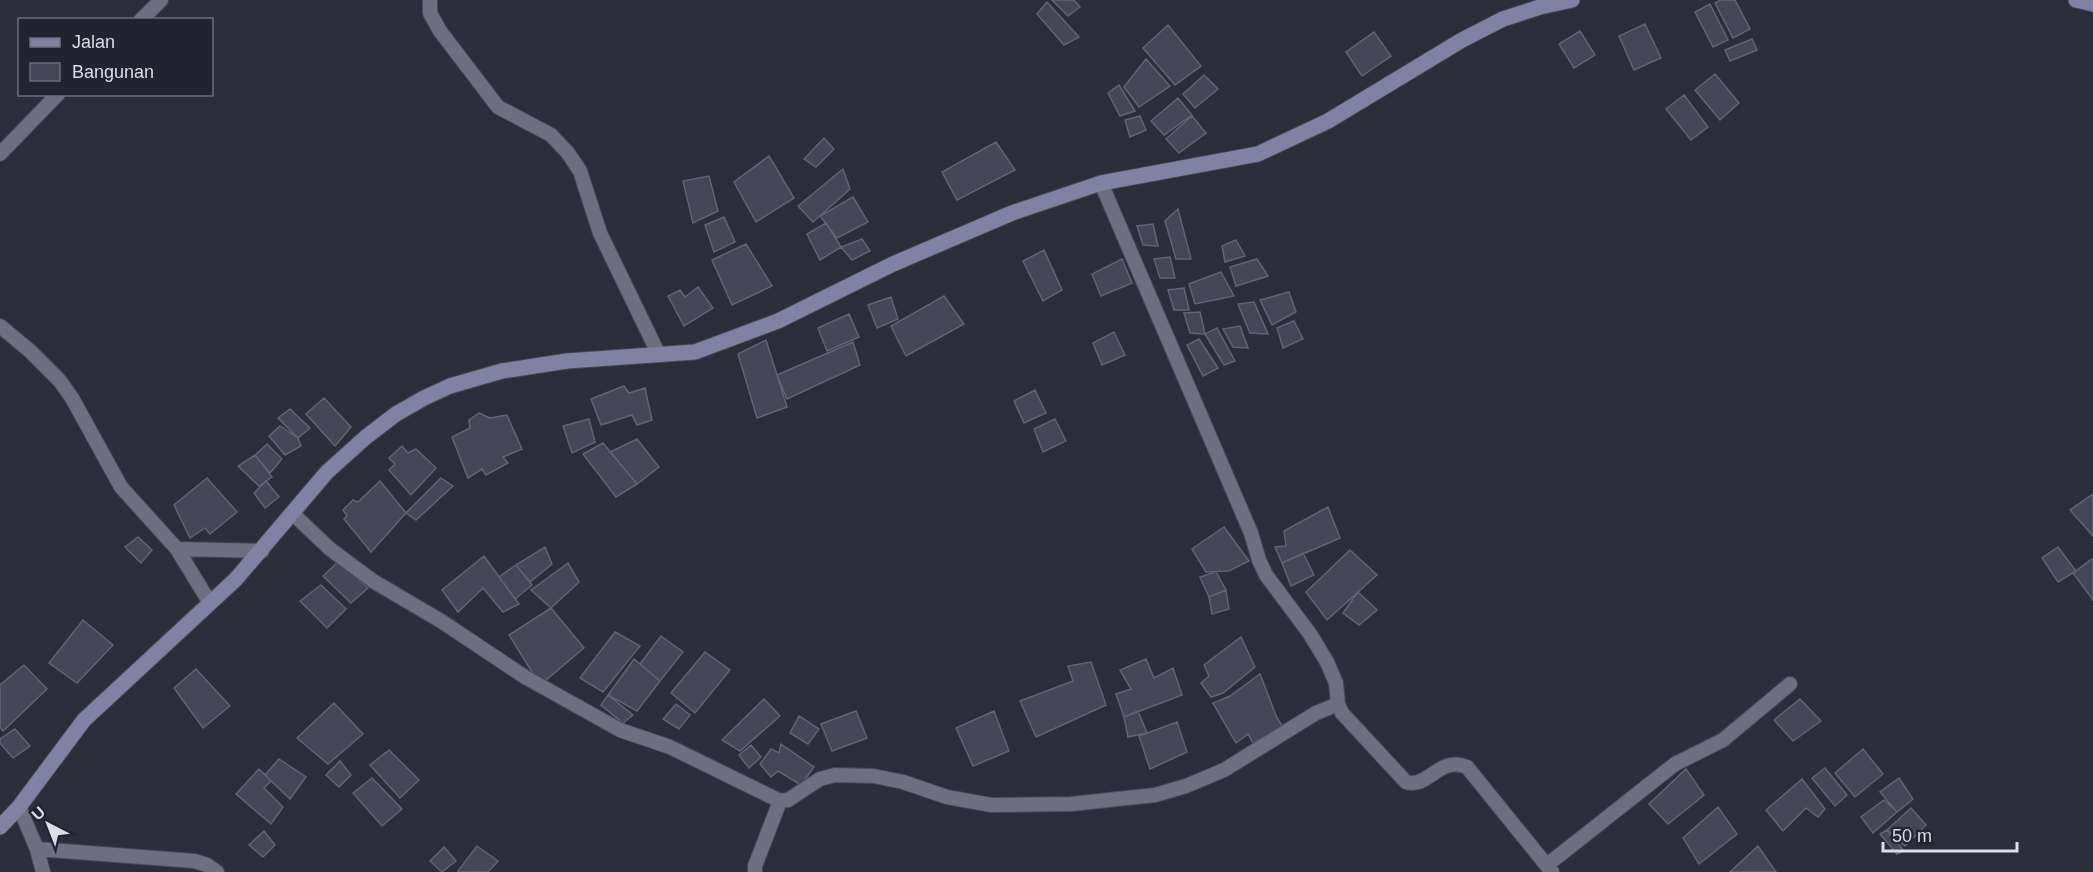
<svg xmlns="http://www.w3.org/2000/svg" width="2093" height="872" font-family="Helvetica,sans-serif">
  <style>
    .building { fill: #444555; stroke: #626273; stroke-width: 1.5 }
    .lines { fill: none; stroke-linecap: round; stroke-linejoin: round }
    .street-casing { stroke: #484855; stroke-width: 16 }
    .secondary-casing { stroke: #484855; stroke-width: 17 }
    .street { stroke: #6d6e7f; stroke-width: 14 }
    .secondary { stroke: #8182a3; stroke-width: 15 }
  </style>
  <rect width="100%" height="100%" fill="#2c2c3b"/>
  <path class="building" d="M 1052,0 L 1074,0 L 1080,7 L 1068,16 Z
    M 1721,0 L 1735,0 L 1750,29 L 1733,38 L 1715,3 Z
    M 1047,2 L 1079,37 L 1064,45 L 1037,14 Z
    M 1710,4 L 1728,40 L 1713,47 L 1695,12 Z
    M 1645,24 L 1661,58 L 1634,70 L 1619,36 Z
    M 1168,25 L 1201,66 L 1175,85 L 1143,48 Z
    M 1580,31 L 1595,55 L 1574,68 L 1559,44 Z
    M 1374,32 L 1391,56 L 1362,76 L 1346,52 Z
    M 1752,39 L 1757,50 L 1730,61 L 1725,50 Z
    M 1146,59 L 1170,86 L 1139,107 L 1124,87 Z
    M 1715,74 L 1739,103 L 1720,120 L 1695,90 Z
    M 1204,75 L 1218,89 L 1195,108 L 1183,94 Z
    M 1119,85 L 1135,111 L 1120,116 L 1108,93 Z
    M 1684,95 L 1708,127 L 1691,140 L 1666,109 Z
    M 1178,98 L 1192,115 L 1164,135 L 1151,121 Z
    M 1140,116 L 1146,130 L 1130,137 L 1125,120 Z
    M 1192,116 L 1206,133 L 1179,153 L 1166,139 Z
    M 824,138 L 834,149 L 816,167 L 804,159 Z
    M 996,142 L 1015,170 L 957,200 L 942,172 Z
    M 769,156 L 794,198 L 756,222 L 734,182 Z
    M 843,169 L 850,189 L 813,222 L 798,206 Z
    M 709,176 L 718,211 L 693,223 L 683,181 Z
    M 853,197 L 868,222 L 837,238 L 820,216 Z
    M 1178,209 L 1191,259 L 1176,259 L 1165,221 Z
    M 724,217 L 735,242 L 714,252 L 705,225 Z
    M 826,223 L 841,247 L 820,260 L 807,234 Z
    M 1153,224 L 1158,246 L 1143,245 L 1137,226 Z
    M 862,239 L 870,251 L 852,260 L 841,247 Z
    M 1236,240 L 1245,256 L 1225,262 L 1222,246 Z
    M 746,244 L 772,286 L 732,305 L 712,260 Z
    M 1044,250 L 1062,290 L 1043,301 L 1023,261 Z
    M 1170,257 L 1175,278 L 1160,278 L 1154,259 Z
    M 1122,259 L 1132,283 L 1101,296 L 1092,274 Z
    M 1257,259 L 1268,276 L 1236,286 L 1230,267 Z
    M 1221,272 L 1234,296 L 1195,304 L 1189,284 Z
    M 698,287 L 713,308 L 684,326 L 668,296 L 680,290 L 685,297 Z
    M 1184,288 L 1189,310 L 1174,310 L 1168,290 Z
    M 1289,292 L 1296,312 L 1272,325 L 1260,300 Z
    M 944,296 L 964,324 L 906,356 L 891,326 Z
    M 891,297 L 898,319 L 877,328 L 868,305 Z
    M 1254,302 L 1268,334 L 1250,333 L 1238,304 Z
    M 1200,312 L 1205,334 L 1190,333 L 1184,313 Z
    M 849,314 L 859,337 L 827,351 L 818,328 Z
    M 1294,321 L 1303,339 L 1283,348 L 1277,328 Z
    M 1240,326 L 1248,348 L 1233,347 L 1223,329 Z
    M 1217,328 L 1235,361 L 1224,365 L 1205,334 Z
    M 1114,332 L 1125,355 L 1102,365 L 1093,343 Z
    M 1199,339 L 1218,368 L 1203,376 L 1187,345 Z
    M 766,340 L 787,407 L 757,418 L 738,354 Z
    M 853,342 L 860,365 L 787,399 L 777,375 Z
    M 624,386 L 629,393 L 645,388 L 652,420 L 637,425 L 632,415 L 601,425 L 591,399 Z
    M 1035,390 L 1046,413 L 1024,423 L 1014,401 Z
    M 324,398 L 351,427 L 335,446 L 306,414 Z
    M 290,409 L 310,428 L 298,438 L 278,418 Z
    M 479,413 L 490,418 L 507,415 L 522,449 L 503,457 L 508,463 L 486,475 L 482,469 L 468,478 L 452,437 L 470,428 L 469,420 Z
    M 589,419 L 595,442 L 572,453 L 563,426 Z
    M 1055,419 L 1066,441 L 1043,452 L 1034,429 Z
    M 280,426 L 298,438 L 301,446 L 285,455 L 269,436 Z
    M 637,439 L 659,467 L 637,484 L 610,452 Z
    M 603,443 L 637,484 L 616,497 L 583,454 Z
    M 267,444 L 282,459 L 270,473 L 255,455 Z
    M 402,446 L 408,453 L 416,449 L 436,468 L 411,495 L 389,470 L 395,464 L 389,458 Z
    M 255,455 L 272,477 L 259,486 L 238,466 Z
    M 207,478 L 237,512 L 210,534 L 205,528 L 190,538 L 174,505 Z
    M 441,478 L 453,486 L 416,520 L 406,513 Z
    M 266,481 L 279,497 L 265,508 L 254,493 Z
    M 380,481 L 406,513 L 371,552 L 344,519 L 347,516 L 343,510 L 353,500 L 358,502 Z
    M 2093,494 L 2093,536 L 2070,510 Z
    M 1328,507 L 1340,538 L 1282,563 L 1275,547 L 1286,546 L 1284,531 Z
    M 1224,527 L 1249,561 L 1229,571 L 1206,572 L 1192,549 Z
    M 138,537 L 152,550 L 141,563 L 125,547 Z
    M 545,547 L 552,564 L 530,582 L 516,565 Z
    M 2058,547 L 2076,571 L 2058,582 L 2042,558 Z
    M 1350,550 L 1377,575 L 1327,620 L 1306,592 Z
    M 1303,553 L 1314,575 L 1291,586 L 1282,563 Z
    M 484,556 L 519,604 L 503,612 L 483,588 L 458,612 L 442,590 Z
    M 2092,559 L 2093,560 L 2093,600 L 2073,573 Z
    M 338,562 L 368,588 L 351,603 L 323,576 Z
    M 568,563 L 579,582 L 551,608 L 531,590 Z
    M 516,565 L 532,585 L 515,599 L 499,577 Z
    M 1216,572 L 1226,590 L 1209,597 L 1200,577 Z
    M 321,585 L 346,609 L 327,628 L 300,601 Z
    M 1226,590 L 1229,609 L 1212,614 L 1209,597 Z
    M 1358,592 L 1377,610 L 1359,625 L 1343,613 Z
    M 551,608 L 584,648 L 540,685 L 509,635 Z
    M 83,620 L 113,645 L 77,683 L 49,663 Z
    M 615,632 L 640,646 L 603,692 L 580,678 Z
    M 661,636 L 683,652 L 660,681 L 640,664 Z
    M 1241,637 L 1255,667 L 1223,693 L 1211,697 L 1201,683 L 1209,676 L 1204,665 Z
    M 705,652 L 730,670 L 695,713 L 671,693 Z
    M 634,659 L 660,681 L 637,711 L 608,695 Z
    M 1146,659 L 1154,678 L 1173,668 L 1182,695 L 1124,717 L 1116,694 L 1131,689 L 1120,670 Z
    M 1091,662 L 1106,705 L 1036,737 L 1020,701 L 1073,681 L 1068,666 Z
    M 24,665 L 47,689 L 3,731 L 0,727 L 0,685 Z
    M 196,669 L 230,706 L 203,728 L 174,688 Z
    M 1260,674 L 1277,718 L 1283,727 L 1253,743 L 1248,734 L 1236,743 L 1213,703 L 1230,696 Z
    M 608,695 L 633,715 L 623,723 L 601,705 Z
    M 764,699 L 780,716 L 740,751 L 722,740 Z
    M 1800,699 L 1821,721 L 1793,741 L 1774,720 Z
    M 334,703 L 363,734 L 328,764 L 297,738 Z
    M 676,704 L 690,715 L 679,729 L 663,719 Z
    M 856,711 L 867,738 L 832,751 L 821,724 Z
    M 994,711 L 1009,751 L 973,766 L 956,728 Z
    M 1138,711 L 1147,733 L 1128,737 L 1124,717 Z
    M 799,716 L 819,729 L 808,744 L 790,733 Z
    M 1177,722 L 1187,752 L 1150,769 L 1139,736 Z
    M 15,729 L 30,746 L 13,758 L 0,743 L 0,739 Z
    M 781,744 L 814,767 L 801,785 L 778,771 L 771,777 L 760,764 L 771,749 L 779,753 Z
    M 751,745 L 761,757 L 749,768 L 739,755 Z
    M 1863,749 L 1883,774 L 1855,797 L 1835,773 Z
    M 389,750 L 419,780 L 400,798 L 370,765 Z
    M 279,759 L 306,777 L 290,799 L 265,775 Z
    M 340,761 L 351,775 L 339,787 L 326,775 Z
    M 1825,768 L 1847,795 L 1835,806 L 1812,778 Z
    M 259,769 L 271,781 L 264,788 L 283,807 L 271,824 L 236,794 Z
    M 1686,769 L 1704,795 L 1668,824 L 1649,804 Z
    M 372,778 L 402,809 L 382,826 L 353,793 Z
    M 1899,778 L 1913,799 L 1897,812 L 1880,792 Z
    M 1802,779 L 1825,809 L 1818,817 L 1806,808 L 1783,831 L 1766,810 Z
    M 1884,800 L 1897,812 L 1873,833 L 1861,817 Z
    M 1718,807 L 1737,834 L 1699,864 L 1683,838 Z
    M 1911,808 L 1926,825 L 1905,846 L 1887,830 Z
    M 1887,830 L 1904,851 L 1897,854 L 1880,834 Z
    M 264,831 L 275,845 L 263,857 L 249,845 Z
    M 477,846 L 498,861 L 488,872 L 460,872 L 458,871 Z
    M 1758,846 L 1776,872 L 1730,872 Z
    M 444,847 L 456,861 L 442,872 L 430,861 Z"/>
  <g class="lines">
    <defs>
      <path id="street" d="M 430,0 L 430,13 L 440,31 L 498,107 L 551,135 L 568,153 L 580,171 L 600,233 L 659,355
        M 141,20 L 161,0
        M 0,154 L 58,94
        M 1101,183 L 1251,533 L 1259,560 L 1266,575 L 1310,634 L 1327,662 L 1336,683 L 1338,704
        M 0,326 L 30,351 L 60,381 L 72,398 L 121,487 L 177,549 L 210,603
        M 292,513 L 330,549 L 373,581 L 441,621 L 525,677 L 620,730 L 670,747 L 780,801 L 788,800 L 820,779 L 835,775 L 874,776 L 903,782 L 947,797 L 991,805 L 1071,804 L 1155,795 L 1186,786 L 1224,770 L 1316,713 L 1338,704 L 1342,713 L 1406,782 C 1429,789 1439,755 1467,767 L 1552,872
        M 177,549 L 262,551
        M 19,807 L 37,849 L 43,872
        M 37,849 L 194,861 L 207,865 L 217,872
        M 1547,865 L 1675,764 L 1723,740 L 1790,684
        M 755,872 L 755,866 L 780,801"/>
      <path id="secondary" d="M 2076,0 L 2093,4
        M 0,827 L 19,807 L 84,720 L 236,579 L 327,472 L 366,437 L 396,414 L 424,398 L 450,386 L 502,371 L 567,361 L 695,352 L 778,321 L 893,264 L 1012,213 L 1101,183 L 1258,154 L 1328,121 L 1462,40 L 1503,19 L 1540,7 L 1572,0"/>
    </defs>
    <use href="#street" class="street-casing"/>
    <use href="#secondary" class="secondary-casing"/>
    <use href="#street" class="street"/>
    <use href="#secondary" class="secondary"/>
  </g>
  <rect x="18" y="18" width="195" height="78" fill="#222231" stroke="#6c6d7a" stroke-width="1.5"/>
  <rect x="30" y="38" width="30" height="9" fill="#8182a3" stroke="#6c6d7a" stroke-width="1.5"/>
  <text x="72" y="48" font-size="18" fill="#dcdde7">Jalan</text>
  <rect x="30" y="63" width="30" height="18" fill="#444555" stroke="#6c6d7a" stroke-width="1.5"/>
  <text x="72" y="78" font-size="18" fill="#dcdde7">Bangunan</text>
  <g transform="translate(48 824) rotate(318)" stroke="#222231" stroke-width="4.5" paint-order="stroke">
  <path d="M0-4.5L10 22L0 15L-10 22Z" fill="#dcdde7"/>
  <text y="-9" font-size="16" font-weight="bold" text-anchor="middle" fill="#dcdde7">U</text>
  </g>
  <path d="M1883 842v9h134v-9" fill="none" stroke="#dcdde7" stroke-width="3"/>
  <text x="1892" y="842" font-size="18" fill="#dcdde7" stroke="#222231" stroke-width="4.5" paint-order="stroke">50 m</text>
</svg>
